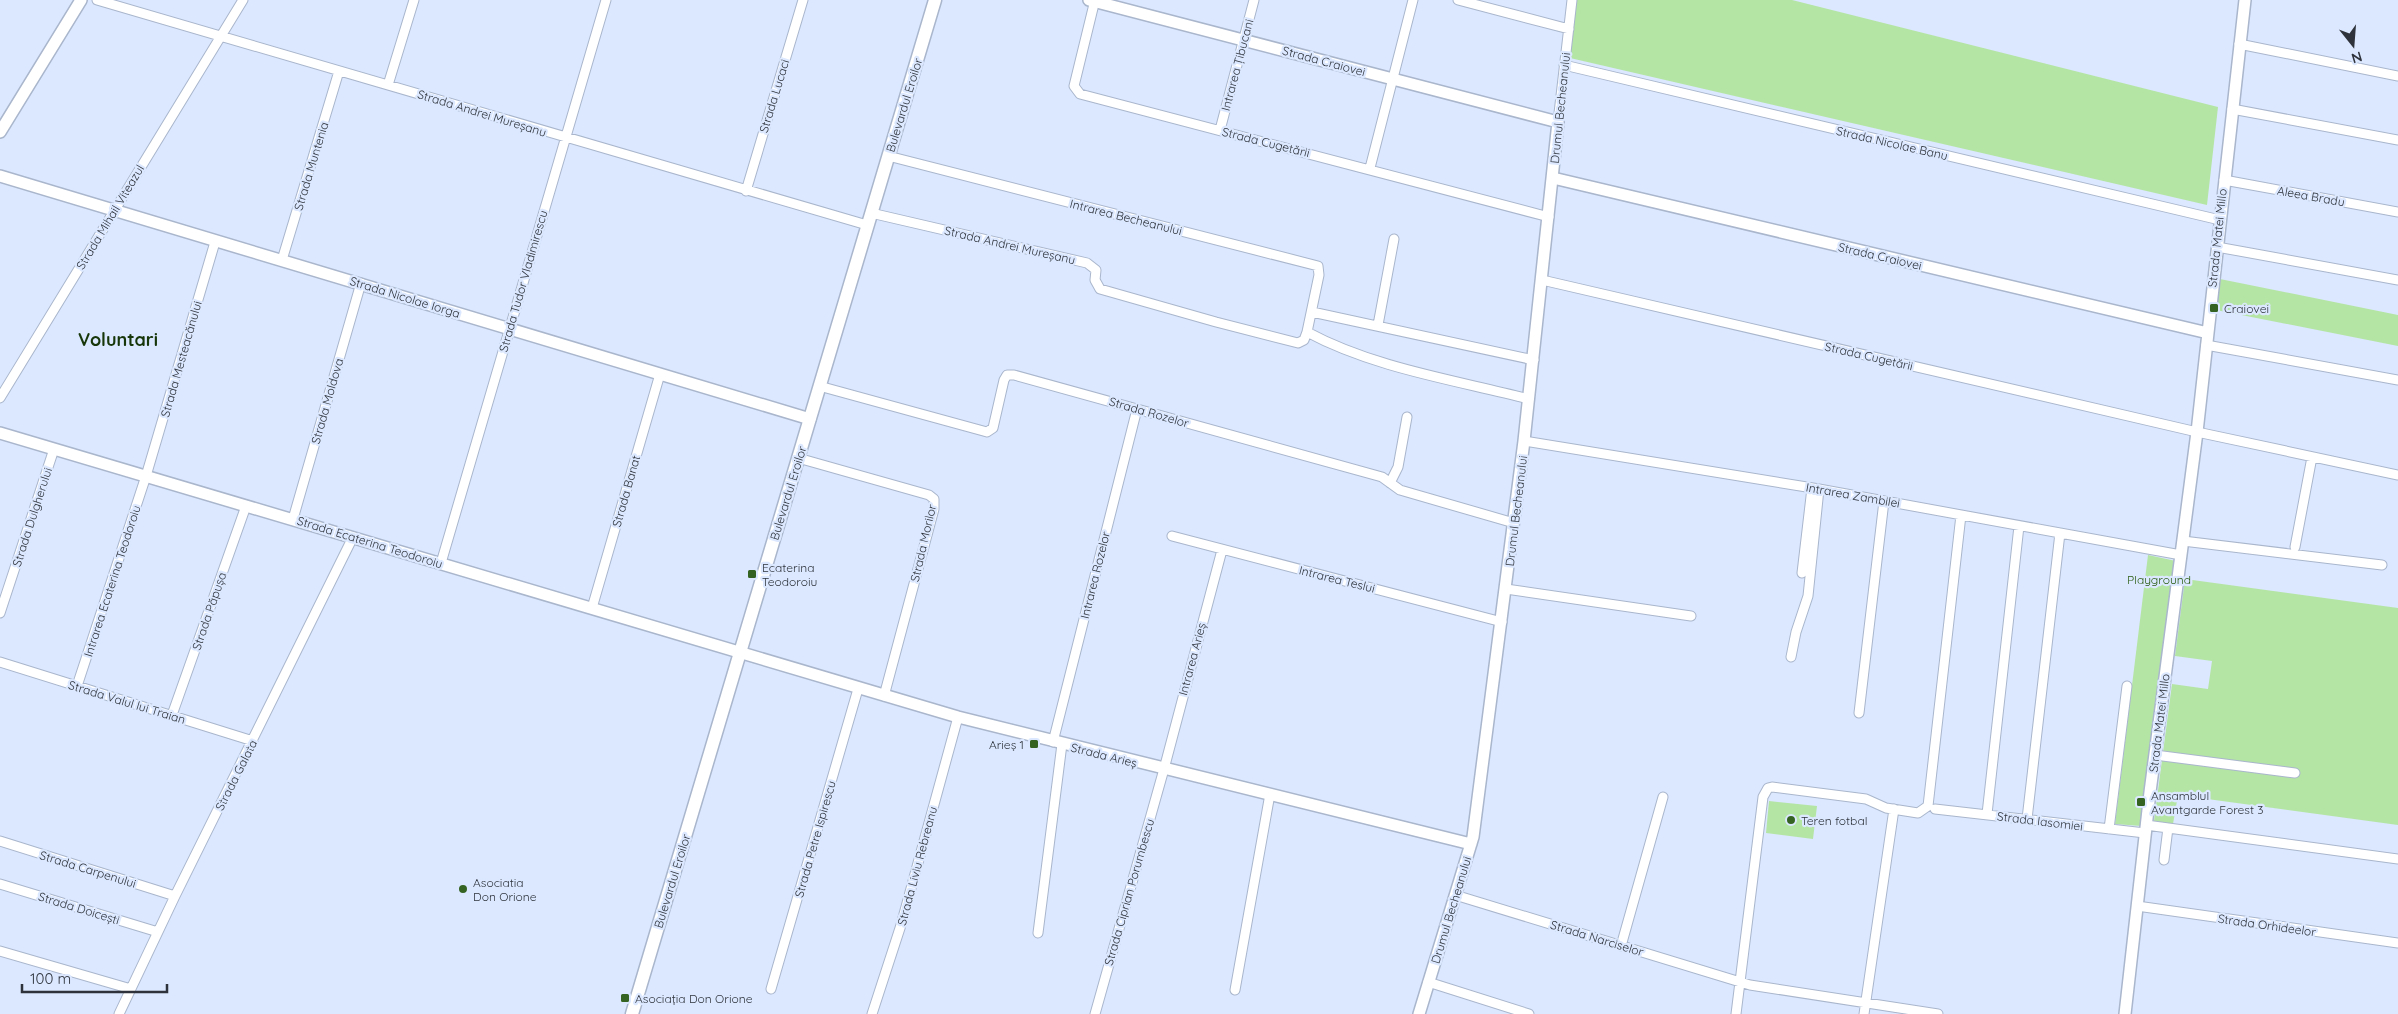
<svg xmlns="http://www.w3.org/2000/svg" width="2398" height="1014" font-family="Quicksand,sans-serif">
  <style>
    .green { fill: #b5e5a4 }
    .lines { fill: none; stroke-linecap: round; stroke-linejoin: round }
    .minor-casing { stroke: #a9b6cc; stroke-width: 11 }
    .tertiary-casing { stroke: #a9b6cc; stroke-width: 14 }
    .secondary-casing { stroke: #a9b6cc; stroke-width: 15 }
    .minor { stroke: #fff; stroke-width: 9 }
    .tertiary { stroke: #fff; stroke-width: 11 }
    .secondary { stroke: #fff; stroke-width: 12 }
    .poi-dot { fill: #356322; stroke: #dbe8ff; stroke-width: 2 }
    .labels { text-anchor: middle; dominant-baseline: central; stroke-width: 4.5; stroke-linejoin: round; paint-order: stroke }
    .street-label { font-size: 12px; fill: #2e333b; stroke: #dbe8ff }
    .poi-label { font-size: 12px; fill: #2e333b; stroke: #dbe8ff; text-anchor: start }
    .park-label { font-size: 12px; fill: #295b0f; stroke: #dbe8ff }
    .district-label { font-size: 18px; font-weight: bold; fill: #173609; stroke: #dbe8ff }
  </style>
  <rect width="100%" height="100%" fill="#dbe8ff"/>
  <path class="green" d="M 1575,0 L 1792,0 L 2218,107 L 2207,205 L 1570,58 Z
    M 2220,279 L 2398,315 L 2398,346 L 2216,310 Z
    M 2148,555 L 2176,561 L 2141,826 L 2115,824 Z
    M 2185,579 L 2398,608 L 2398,825 L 2178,795 L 2173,824 L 2154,821 L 2172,684 L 2208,689 L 2212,661 L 2175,656 Z
    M 1769,801 L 1817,806 L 1813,839 L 1766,833 Z"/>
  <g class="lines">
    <defs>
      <path id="minor" d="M 97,0 L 867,225
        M 1095,0 L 1074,86 L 1080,94 L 1549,217
        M 1458,0 L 1569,29
        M 2239,44 L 2398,76
        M 1564,65 L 2220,220
        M 388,85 L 414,0
        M 2232,109 L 2398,140
        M 1558,122 L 1572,0
        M 1220,130 L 1254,0
        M 1370,168 L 1413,0
        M 2224,180 L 2398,212
        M 746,191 L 803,0
        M 871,213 L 1087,263 L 1096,270 L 1095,280 L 1100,289 L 1216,322 L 1298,343 L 1304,340 L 1307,332 L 1319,275 L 1318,266 L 888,156
        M 2217,247 L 2398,280
        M 282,260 L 339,71
        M 1542,280 L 2197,432 L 2398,475
        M 1312,312 L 1534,360
        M 1378,325 L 1394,239
        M 1307,332 C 1374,368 1455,380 1529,399
        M 2206,345 L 2398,380
        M 819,386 L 987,432 L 993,428 L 1004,380 L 1007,375 L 1014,375 L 1382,477 L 1400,490 L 1514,523
        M 0,398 L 243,0
        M 1524,441 L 1819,489 L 2181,555
        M 798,458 L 929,495 L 934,499 L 934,509 L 884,696
        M 1390,483 L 1398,467 L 1407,417
        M 293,519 L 361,283
        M 1172,536 L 1502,622
        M 2183,541 L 2382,565
        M 2295,547 L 2312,457
        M 441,563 L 606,0
        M 1802,573 L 1812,488
        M 1506,589 L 1691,616
        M 592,608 L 660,374
        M 0,613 L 54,449
        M 1791,657 L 1796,632 L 1808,596 L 1819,489
        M 0,662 L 253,741
        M 77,686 L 146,476 L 215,242
        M 1859,713 L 1884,501
        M 172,715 L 246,506
        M 1053,742 L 1137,409
        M 2155,755 L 2295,773
        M 1935,809 L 2145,833
        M 1987,814 L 2019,526
        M 2027,819 L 2060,533
        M 2146,825 L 2398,859
        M 2109,829 L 2127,686
        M 0,841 L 175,896
        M 2164,860 L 2168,828
        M 0,884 L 158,932
        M 1455,895 L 1750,985 L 1938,1014
        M 2137,906 L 2398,943
        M 1038,933 L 1062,744
        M 1621,946 L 1663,797
        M 0,951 L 131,989
        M 1428,982 L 1529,1014
        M 771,989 L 858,689
        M 1235,990 L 1270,794
        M 119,1014 L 175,896 L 353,537
        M 872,1014 L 901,925 L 958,717
        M 1095,1014 L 1164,769 L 1222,550
        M 1736,1014 L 1763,797 L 1768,788 L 1772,787 L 1866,799 L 1886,808 L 1918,813 L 1928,806 L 1961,515
        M 1864,1014 L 1894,809"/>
      <path id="tertiary" d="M 1089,0 L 1558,122 L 1524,441 L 1473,837 L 1419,1014
        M 0,132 L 81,0
        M 0,176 L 810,419
        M 1553,178 L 2208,333
        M 0,433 L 958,717 L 1471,844
        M 2125,1014 L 2150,792 L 2197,432 L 2245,0"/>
      <path id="secondary" d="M 632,1014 L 935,0"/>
    </defs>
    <use href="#minor" class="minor-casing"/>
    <use href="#tertiary" class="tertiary-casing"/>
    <use href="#secondary" class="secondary-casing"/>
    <use href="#minor" class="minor"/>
    <use href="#tertiary" class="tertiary"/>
    <use href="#secondary" class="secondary"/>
  </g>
  <g class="poi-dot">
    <rect x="2209" y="303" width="10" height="10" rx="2.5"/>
    <rect x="747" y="569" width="10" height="10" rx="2.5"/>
    <rect x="1029" y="739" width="10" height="10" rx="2.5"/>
    <rect x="2136" y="797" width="10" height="10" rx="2.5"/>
    <circle cx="1791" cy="820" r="5"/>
    <circle cx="463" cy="889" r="5"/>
    <rect x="620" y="993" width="10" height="10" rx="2.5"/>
  </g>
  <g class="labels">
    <g class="street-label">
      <text transform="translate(1324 61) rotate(15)">Strada Craiovei</text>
      <text transform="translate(1237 65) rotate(-75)">Intrarea Țibucani</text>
      <text transform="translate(774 96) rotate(-73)">Strada Lucaci</text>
      <text transform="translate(904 105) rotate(-73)">Bulevardul Eroilor</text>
      <text transform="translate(1560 108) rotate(-84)">Drumul Becheanului</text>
      <text transform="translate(482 113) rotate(17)">Strada Andrei Mureșanu</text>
      <text transform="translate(1266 142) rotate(14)">Strada Cugetării</text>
      <text transform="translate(1892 143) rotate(13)">Strada Nicolae Banu</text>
      <text transform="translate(311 166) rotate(-73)">Strada Muntenia</text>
      <text transform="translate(2311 196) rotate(10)">Aleea Bradu</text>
      <text transform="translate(110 217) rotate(-59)">Strada Mihail Viteazul</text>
      <text transform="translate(1126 217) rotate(14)">Intrarea Becheanului</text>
      <text transform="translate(2217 238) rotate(-84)">Strada Matei Millo</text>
      <text transform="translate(1010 245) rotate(13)">Strada Andrei Mureșanu</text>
      <text transform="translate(1880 256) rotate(13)">Strada Craiovei</text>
      <text transform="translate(523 281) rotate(-74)">Strada Tudor Vladimirescu</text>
      <text transform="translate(405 297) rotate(17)">Strada Nicolae Iorga</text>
      <text transform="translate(1869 356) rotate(13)">Strada Cugetării</text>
      <text transform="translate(181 359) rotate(-74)">Strada Mesteacănului</text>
      <text transform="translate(327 401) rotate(-74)">Strada Moldova</text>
      <text transform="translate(1149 412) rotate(16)">Strada Rozelor</text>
      <text transform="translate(626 491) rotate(-74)">Strada Banat</text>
      <text transform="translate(788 493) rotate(-73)">Bulevardul Eroilor</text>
      <text transform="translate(1853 495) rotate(10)">Intrarea Zambilei</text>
      <text transform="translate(1516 511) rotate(-83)">Drumul Becheanului</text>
      <text transform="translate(32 517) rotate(-72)">Strada Dulgherului</text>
      <text transform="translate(370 542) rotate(17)">Strada Ecaterina Teodoroiu</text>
      <text transform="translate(923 543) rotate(-77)">Strada Morilor</text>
      <text transform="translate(1095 575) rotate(-76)">Intrarea Rozelor</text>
      <text transform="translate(1337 579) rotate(14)">Intrarea Teslui</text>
      <text transform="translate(112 581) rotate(-72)">Intrarea Ecaterina Teodoroiu</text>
      <text transform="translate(209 611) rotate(-71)">Strada Păpușa</text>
      <text transform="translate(1192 659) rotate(-75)">Intrarea Arieș</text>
      <text transform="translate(127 702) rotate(17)">Strada Valul lui Traian</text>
      <text transform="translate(2159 723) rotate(-83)">Strada Matei Millo</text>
      <text transform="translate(1104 755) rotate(14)">Strada Arieș</text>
      <text transform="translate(236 775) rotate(-63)">Strada Galata</text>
      <text transform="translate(2040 821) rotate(7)">Strada Iasomiei</text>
      <text transform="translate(815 839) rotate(-74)">Strada Petre Ispirescu</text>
      <text transform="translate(917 866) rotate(-75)">Strada Liviu Rebreanu</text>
      <text transform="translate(88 869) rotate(17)">Strada Carpenului</text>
      <text transform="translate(672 881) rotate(-73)">Bulevardul Eroilor</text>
      <text transform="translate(1129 892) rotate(-74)">Strada Ciprian Porumbescu</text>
      <text transform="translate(79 908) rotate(17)">Strada Doicești</text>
      <text transform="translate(1451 910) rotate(-73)">Drumul Becheanului</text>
      <text transform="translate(2267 925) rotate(8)">Strada Orhideelor</text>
      <text transform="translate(1597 938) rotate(17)">Strada Narciselor</text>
    </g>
    <g class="poi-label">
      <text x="2224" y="308">Craiovei</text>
      <text x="762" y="567">Ecaterina<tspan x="762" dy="14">Teodoroiu</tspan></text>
      <text x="1024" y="744" text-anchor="end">Arieș 1</text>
      <text x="2151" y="795">Ansamblul<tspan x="2151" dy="14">Avantgarde Forest 3</tspan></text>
      <text x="1801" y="820">Teren fotbal</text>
      <text x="473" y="882">Asociatia<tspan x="473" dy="14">Don Orione</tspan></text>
      <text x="635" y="998">Asociația Don Orione</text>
    </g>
    <g class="park-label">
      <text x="2159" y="579">Playground</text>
    </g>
    <g class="district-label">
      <text x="118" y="339">Voluntari</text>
    </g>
  </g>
  <g transform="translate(2353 45) rotate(163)" stroke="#dbe8ff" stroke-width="4" paint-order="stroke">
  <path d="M0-4L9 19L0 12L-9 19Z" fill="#2e333b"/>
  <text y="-8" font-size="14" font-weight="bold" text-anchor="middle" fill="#2e333b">N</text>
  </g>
  <path d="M22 984v8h145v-8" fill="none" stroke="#2e333b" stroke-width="2.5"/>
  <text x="30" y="984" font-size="15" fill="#2e333b" stroke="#dbe8ff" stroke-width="4" paint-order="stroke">100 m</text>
</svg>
